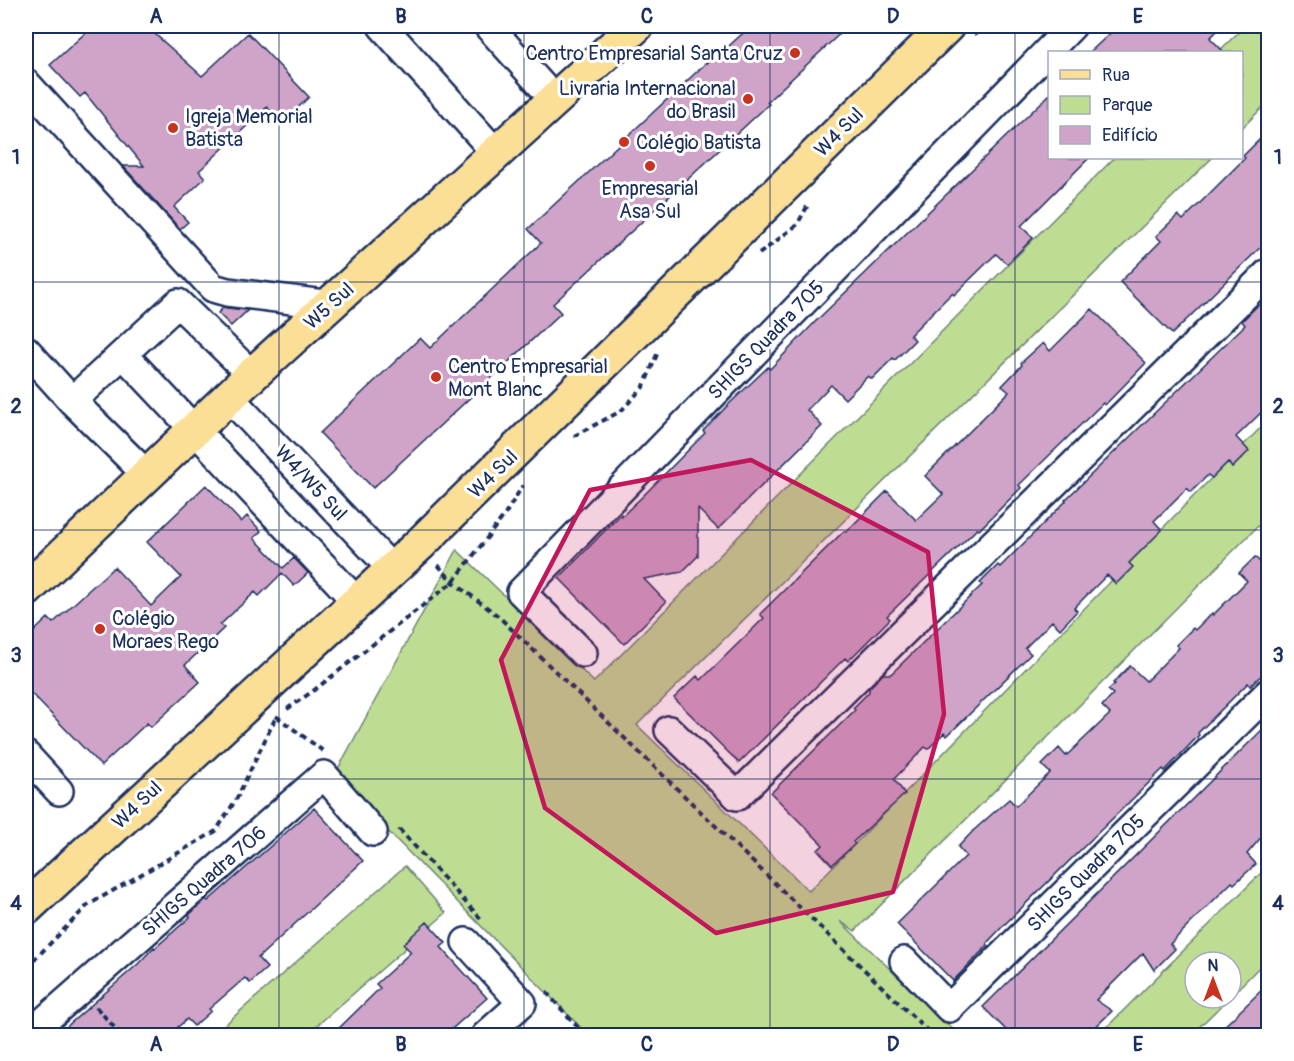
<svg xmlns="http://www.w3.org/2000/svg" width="1294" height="1061" font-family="Pangolin,sans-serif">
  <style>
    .green { fill: #bfdc93; stroke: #6d8678; stroke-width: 1.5 }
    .building { fill: #cfa4c8; stroke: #1b2f5e; stroke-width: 1.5 }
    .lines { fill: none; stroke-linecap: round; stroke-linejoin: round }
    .minor-casing { stroke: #1b2f5e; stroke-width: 32 }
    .major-casing { stroke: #1b2f5e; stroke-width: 38 }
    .path { stroke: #1b2f5e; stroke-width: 4; stroke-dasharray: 6 4.5; stroke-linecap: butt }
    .minor { stroke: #fff; stroke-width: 27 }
    .major { stroke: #fbdf96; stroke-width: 33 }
    .marked { fill: #c2185b; fill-opacity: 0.2; stroke: #c2185b; stroke-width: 4.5; stroke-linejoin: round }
    .grid { fill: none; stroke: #1b2f5e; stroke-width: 1.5; stroke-opacity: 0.55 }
    .poi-dot { fill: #c8321e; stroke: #fff; stroke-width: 2 }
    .labels { text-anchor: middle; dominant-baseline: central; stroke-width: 6; stroke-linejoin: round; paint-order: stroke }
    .poi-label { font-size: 20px; fill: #1b2f5e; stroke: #fff; text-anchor: start }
    .street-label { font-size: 20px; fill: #1b2f5e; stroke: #fff }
    .neatline { fill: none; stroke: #1b2f5e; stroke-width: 2 }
    .grid-label { font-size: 20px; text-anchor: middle; font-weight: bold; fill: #1b2f5e }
  </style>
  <rect width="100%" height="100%" fill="#fff"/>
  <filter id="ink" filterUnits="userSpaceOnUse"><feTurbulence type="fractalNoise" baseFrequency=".0167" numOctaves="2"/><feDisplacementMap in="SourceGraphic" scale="12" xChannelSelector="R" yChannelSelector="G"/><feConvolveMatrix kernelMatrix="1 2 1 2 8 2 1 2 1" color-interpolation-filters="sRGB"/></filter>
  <g filter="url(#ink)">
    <path class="green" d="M 1245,26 L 1268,26 L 1268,102 L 1242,128 L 1242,52 L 1218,52 Z
      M 1114,158 L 1212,158 L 637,725 L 809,891 L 1268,420 L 1268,516 L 855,931 L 840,921 L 959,1035 L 588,1035 L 334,776 L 457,550 L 594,682 Z
      M 405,866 L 446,913 L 306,1035 L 212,1036 Z
      M 1268,866 L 1268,958 L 1231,996 L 1231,962 L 1195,962 L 1195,998 L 1229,998 L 1191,1035 L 1099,1035 Z"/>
    <path class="building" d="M 93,26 L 146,26 L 202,76 L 248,33 L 309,97 L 282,123 L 267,107 L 199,171 L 205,178 L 174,207 L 188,222 L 180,229 L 123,166 L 144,166 L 85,93 L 80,97 L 50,65 Z
      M 751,26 L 848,26 L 767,102 L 769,104 L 553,304 L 561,313 L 373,488 L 320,433 L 420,338 L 430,348 L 541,243 L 528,229 L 719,51 L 721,53 Z
      M 1118,26 L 1222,26 L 1210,38 L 1224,52 L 1090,52 Z
      M 1050,94 L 1050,158 L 1089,158 L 1021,226 L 1033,238 L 1007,264 L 996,254 L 954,295 L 952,293 L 910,335 L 915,340 L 895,360 L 893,358 L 872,379 L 868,376 L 845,399 L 831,385 L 807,410 L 822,426 L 718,529 L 698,509 L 698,556 L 682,572 L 644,579 L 666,602 L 624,644 L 559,578 L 621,514 L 622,516 L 643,496 L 705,433 L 703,431 L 729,404 L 768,367 L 770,369 L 815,322 Z
      M 1269,130 L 1269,239 L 1172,334 L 1120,282 L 1161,241 L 1156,236 L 1178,215 L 1183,220 L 1245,158 L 1243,156 Z
      M 1258,305 L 1269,313 L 1269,405 L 1236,437 L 1249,451 L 1232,468 L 1228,462 L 1212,478 L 1208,475 L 1191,492 L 1187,488 L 1154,521 L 1162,530 L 1129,563 L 1133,567 L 1116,584 L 1107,575 L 1074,608 L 1077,611 L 1060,629 L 1052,621 L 1025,648 L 1031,654 L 947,736 L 944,733 L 928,749 L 925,747 L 894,779 L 905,794 L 853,842 L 855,844 L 832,865 L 818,850 L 823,845 L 771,793 L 855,710 L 853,708 L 869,692 L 869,688 L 883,674 L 891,674 L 982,585 L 980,583 L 998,565 L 1000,567 L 1066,501 L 1065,500 L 1245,325 L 1242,321 Z
      M 224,307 L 225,308 L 248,310 L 231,326 L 218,313 Z
      M 1092,309 L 1146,363 L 1105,405 L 1103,403 L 1019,485 L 1021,488 L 979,530 L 977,529 L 887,616 L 890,619 L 848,661 L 845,658 L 739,763 L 674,698 L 697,676 L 701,680 L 764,618 L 760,614 L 844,531 L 846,532 L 887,491 L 916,520 L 943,494 L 925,476 L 1009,392 L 1002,386 L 1022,365 L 1021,363 L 1043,343 L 1050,351 Z
      M 206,485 L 241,522 L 247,516 L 261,531 L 254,538 L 283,568 L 294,558 L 308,573 L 294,586 L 282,573 L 259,596 L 255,592 L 220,625 L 224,628 L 185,665 L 200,682 L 151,727 L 147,723 L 101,766 L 26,688 L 26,639 L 48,618 L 53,623 L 114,567 L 151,606 L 181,577 L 147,542 Z
      M 1255,557 L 1263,565 L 1269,559 L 1269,668 L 1250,686 L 1248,683 L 1198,733 L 1199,735 L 1165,771 L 1163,769 L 1003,926 L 987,943 L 988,945 L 953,981 L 897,924 L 966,856 L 958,847 L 974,830 L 1009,799 L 1016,806 L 1050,773 L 1042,765 L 1059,748 L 1066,756 L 1110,714 L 1102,706 L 1113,694 L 1108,690 L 1115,684 L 1113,683 L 1130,666 L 1146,681 L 1179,648 L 1176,645 L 1193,628 L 1195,630 L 1212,613 L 1213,615 L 1247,581 L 1239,573 Z
      M 1269,723 L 1269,828 L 1247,854 L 1256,864 L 1234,884 L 1232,882 L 1170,944 L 1175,949 L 1154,970 L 1143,953 L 1096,1000 L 1112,1011 L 1087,1035 L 1011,1035 L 983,1007 Z
      M 314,808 L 363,861 L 258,958 L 267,968 L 250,983 L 245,978 L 209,1009 L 211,1011 L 194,1026 L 187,1019 L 169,1035 L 57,1035 L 138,964 L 154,947 L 155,948 L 190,917 L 189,915 L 206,899 L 208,901 Z
      M 427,922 L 446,943 L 441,947 L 487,998 L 445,1035 L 332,1035 L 380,988 L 376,984 L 411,952 L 403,944 Z
      M 1269,983 L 1269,1035 L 1215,1035 L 1238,1013 Z"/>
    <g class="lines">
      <defs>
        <path id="minor" d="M 382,26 L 495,152
          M 488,26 L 554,99
          M 26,83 L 213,288 L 227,292 L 332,305
          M 26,350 L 72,401 L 146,474
          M 123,354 L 358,603
          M 229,397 L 393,570
          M 72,401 L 178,303 L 252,375
          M 583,653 L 521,592 L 1072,26
          M 669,730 L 737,796 L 1268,273
          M 26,755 L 59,791
          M 466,942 L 522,1003 L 485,1036
          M 904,961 L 949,1008 L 1268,693
          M 27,1036 L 324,775 L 373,832"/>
        <path id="major" d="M 26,590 L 252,375 L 636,26
          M 26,908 L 420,544 L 947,26"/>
      </defs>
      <use href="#minor" class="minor-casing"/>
      <use href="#major" class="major-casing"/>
      <path class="path" d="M 974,35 L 985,26
        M 759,254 L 797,225 L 808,205
        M 574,436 L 621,411 L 644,386 L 658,352
        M 438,565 L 453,582 L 497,615 L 933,1036
        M 287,709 L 313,691 L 453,582 L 506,513 L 523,485
        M 276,716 L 323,751
        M 399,829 L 481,919
        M 26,968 L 88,905 L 216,831 L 237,798 L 275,719
        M 546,992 L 586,1036
        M 96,1007 L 122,1036"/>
      <use href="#minor" class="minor"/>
      <use href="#major" class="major"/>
    </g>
  </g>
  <path class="marked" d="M 751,460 L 928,552 L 944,714 L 893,892 L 716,933 L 545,808 L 501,660 L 590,490 Z"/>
  <path class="grid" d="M 279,26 L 279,1036M 524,26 L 524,1036M 770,26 L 770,1036M 1015,26 L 1015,1036M 26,282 L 1268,282M 26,530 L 1268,530M 26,779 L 1268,779"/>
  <g class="poi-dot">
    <circle cx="795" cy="53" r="6"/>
    <circle cx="748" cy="99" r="6"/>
    <circle cx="173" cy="128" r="6"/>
    <circle cx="624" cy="142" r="6"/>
    <circle cx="650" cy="166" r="6"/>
    <circle cx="436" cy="377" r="6"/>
    <circle cx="100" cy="629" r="6"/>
  </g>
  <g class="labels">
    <g class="poi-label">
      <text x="783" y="53" text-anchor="end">Centro Empresarial Santa Cruz</text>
      <text x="736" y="88" text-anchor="end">Livraria Internacional<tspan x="736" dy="23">do Brasil</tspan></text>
      <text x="185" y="116">Igreja Memorial<tspan x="185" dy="23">Batista</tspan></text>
      <text x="636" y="142">Colégio Batista</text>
      <text x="650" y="188" text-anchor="middle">Empresarial<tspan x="650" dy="23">Asa Sul</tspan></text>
      <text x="448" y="366">Centro Empresarial<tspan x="448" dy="23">Mont Blanc</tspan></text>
      <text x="112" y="618">Colégio<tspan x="112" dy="23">Moraes Rego</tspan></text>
    </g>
    <g class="street-label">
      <text transform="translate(839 132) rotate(-45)">W4 Sul</text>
      <text transform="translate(329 306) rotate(-42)">W5 Sul</text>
      <text transform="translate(766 340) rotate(-46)">SHIGS Quadra 705</text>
      <text transform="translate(493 474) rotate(-44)">W4 Sul</text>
      <text transform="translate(311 483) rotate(47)">W4/W5 Sul</text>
      <text transform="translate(137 805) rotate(-43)">W4 Sul</text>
      <text transform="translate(1086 873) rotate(-45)">SHIGS Quadra 705</text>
      <text transform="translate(204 881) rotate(-41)">SHIGS Quadra 706</text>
    </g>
  </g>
  <rect width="1294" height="1061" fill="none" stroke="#fff" stroke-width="66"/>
  <rect x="1048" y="51" width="195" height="108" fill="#ffffff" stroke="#a4acbf" stroke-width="1.5"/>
  <rect x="1060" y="70" width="30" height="9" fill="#fbdf96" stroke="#a4acbf" stroke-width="1.5"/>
  <text x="1102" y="81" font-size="18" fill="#1b2f5e">Rua</text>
  <rect x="1060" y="96" width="30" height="18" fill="#bfdc93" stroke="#a4acbf" stroke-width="1.5"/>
  <text x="1102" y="111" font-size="18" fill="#1b2f5e">Parque</text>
  <rect x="1060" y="126" width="30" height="18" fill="#cfa4c8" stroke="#a4acbf" stroke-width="1.5"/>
  <text x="1102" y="141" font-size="18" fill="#1b2f5e">Edifício</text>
  <g transform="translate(1213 980)"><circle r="28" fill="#ffffff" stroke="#a4acbf" stroke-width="1.5"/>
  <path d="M0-4.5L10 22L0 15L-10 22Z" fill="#c8321e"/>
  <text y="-9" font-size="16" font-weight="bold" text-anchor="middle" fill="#1b2f5e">N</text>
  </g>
  <rect x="33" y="33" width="1228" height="995" class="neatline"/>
  <g class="grid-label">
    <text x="156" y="23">A</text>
    <text x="401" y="23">B</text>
    <text x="647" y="23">C</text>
    <text x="893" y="23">D</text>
    <text x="1138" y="23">E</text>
    <text x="16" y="164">1</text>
    <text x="1278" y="164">1</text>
    <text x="16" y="413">2</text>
    <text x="1278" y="413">2</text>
    <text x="16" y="662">3</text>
    <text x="1278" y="662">3</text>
    <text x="16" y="910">4</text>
    <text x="1278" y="910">4</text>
    <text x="156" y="1051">A</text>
    <text x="401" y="1051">B</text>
    <text x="647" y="1051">C</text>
    <text x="893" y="1051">D</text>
    <text x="1138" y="1051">E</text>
  </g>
</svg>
